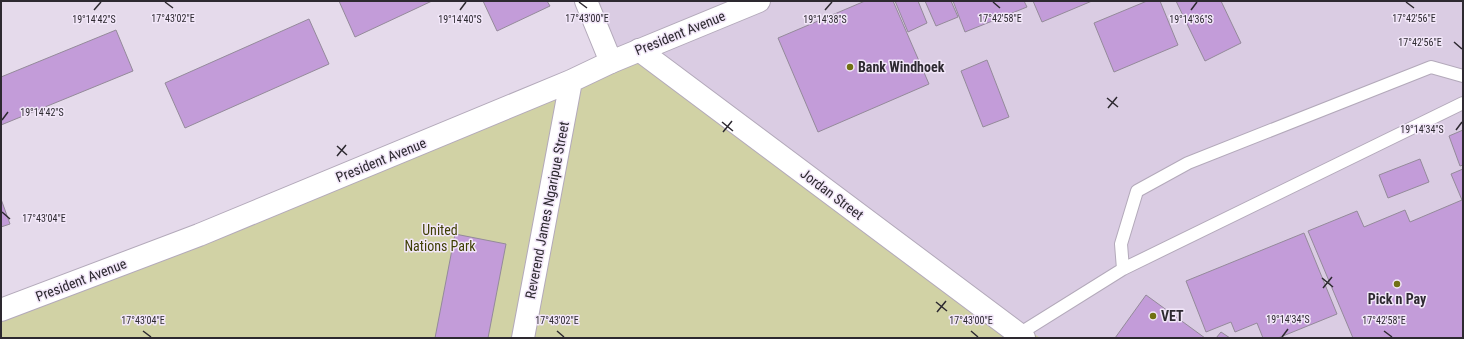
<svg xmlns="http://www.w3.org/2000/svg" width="1464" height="339" font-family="'Roboto Condensed',sans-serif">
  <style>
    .built { fill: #dacce3 }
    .green { fill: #d1d2a5 }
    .building { fill: #c39cd9; stroke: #948a9a }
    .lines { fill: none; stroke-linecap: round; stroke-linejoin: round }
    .service-casing { stroke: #b3a9ba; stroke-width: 14 }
    .minor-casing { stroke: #b3a9ba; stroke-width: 24 }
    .tertiary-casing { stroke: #b3a9ba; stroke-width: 24 }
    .service { stroke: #fff; stroke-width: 12 }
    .minor { stroke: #fff; stroke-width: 22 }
    .tertiary { stroke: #fff; stroke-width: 22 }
    .ticks { fill: none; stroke: #2d2930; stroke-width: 1.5 }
    .poi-dot { fill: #717114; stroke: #f2e7f9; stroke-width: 1.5 }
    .labels { text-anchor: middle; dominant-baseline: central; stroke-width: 3; stroke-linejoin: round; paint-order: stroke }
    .street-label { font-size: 14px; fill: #2d2930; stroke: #f2e7f9 }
    .poi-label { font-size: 14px; font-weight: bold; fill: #2d2930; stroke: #f2e7f9; text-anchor: start }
    .park-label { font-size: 14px; fill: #3f3f03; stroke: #f2e7f9 }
    .ticks-label { font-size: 10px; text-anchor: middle; fill: #2d2930; stroke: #f2e7f9; stroke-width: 3; stroke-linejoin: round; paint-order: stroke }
  </style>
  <rect width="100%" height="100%" fill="#e5daeb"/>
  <path class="built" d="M 586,1 L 1463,1 L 1463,338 L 1040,338 L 889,231 L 611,62 Z"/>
  <path class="green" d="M 639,50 L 1040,338 L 1,338 L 1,306 Z"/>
  <path class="building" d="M 339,1 L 432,1 L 355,37 Z
    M 483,1 L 547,1 L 550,6 L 497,31 Z
    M 865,1 L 893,1 L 929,84 L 818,132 L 778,38 Z
    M 895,1 L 918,1 L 927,23 L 908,32 Z
    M 925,1 L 951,1 L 958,17 L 936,26 Z
    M 953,1 L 1024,1 L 1027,7 L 965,32 Z
    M 1033,1 L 1092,1 L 1042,22 Z
    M 1147,1 L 1160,1 L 1178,45 L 1114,72 L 1094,23 Z
    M 1176,1 L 1221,1 L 1241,43 L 1205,61 Z
    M 309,19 L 329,64 L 185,128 L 165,83 Z
    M 116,30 L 133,71 L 1,125 L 1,77 Z
    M 987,60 L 1009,117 L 983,127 L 961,71 Z
    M 1463,130 L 1463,165 L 1460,166 L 1449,136 Z
    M 1420,159 L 1429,182 L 1388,198 L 1379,175 Z
    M 1463,169 L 1463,338 L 1353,338 L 1308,231 L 1357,211 L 1364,227 L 1405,210 L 1410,222 L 1462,200 L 1451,174 Z
    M 1,199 L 10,224 L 1,227 Z
    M 1304,233 L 1337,314 L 1278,338 L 1263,338 L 1257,323 L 1235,332 L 1231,322 L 1206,332 L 1186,281 Z
    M 455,234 L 506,244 L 488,338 L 435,338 Z
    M 1146,295 L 1205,338 L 1115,338 Z
    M 1221,332 L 1230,338 L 1216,338 Z"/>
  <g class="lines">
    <defs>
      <path id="service" d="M 1123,269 L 1121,244 L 1137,191 L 1188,163 L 1431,67 L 1463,76
        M 1019,334 L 1123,269 L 1463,103"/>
      <path id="minor" d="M 639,50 L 1024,338
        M 1,310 L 199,235 L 571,81 L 611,62
        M 523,338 L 571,81"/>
      <path id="tertiary" d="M 586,1 L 611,62 L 759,1"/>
    </defs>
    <use href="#service" class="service-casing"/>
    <use href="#minor" class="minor-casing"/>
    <use href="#tertiary" class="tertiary-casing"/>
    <use href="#service" class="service"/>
    <use href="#minor" class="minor"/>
    <use href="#tertiary" class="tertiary"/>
  </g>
  <path class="ticks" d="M 165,2 L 173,8M 579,2 L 587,8M 993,2 L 1000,8M 1406,2 L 1414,8M 94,10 L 101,2M 460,10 L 466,2M 825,10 L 832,2M 1191,10 L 1197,2M 1454,42 L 1462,49M 1107,98 L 1118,107M 1108,108 L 1117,97M 2,120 L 8,112M 722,122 L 733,131M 1456,130 L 1462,122M 723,132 L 732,121M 337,146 L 347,155M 337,156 L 346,145M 2,212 L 10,219M 1322,278 L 1333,287M 1323,288 L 1332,277M 936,302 L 947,311M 937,312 L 946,301M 143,331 L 151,337M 557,331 L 564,337M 971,331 L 978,337M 1384,331 L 1392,337M 1282,337 L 1288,329"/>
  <g class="poi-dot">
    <circle cx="850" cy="67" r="4"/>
    <circle cx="1397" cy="284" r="4"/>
    <circle cx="1153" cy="316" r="4"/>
  </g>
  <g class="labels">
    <g class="street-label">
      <text transform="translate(680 33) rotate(-22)">President Avenue</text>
      <text transform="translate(381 160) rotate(-22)">President Avenue</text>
      <text transform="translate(832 194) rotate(37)">Jordan Street</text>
      <text transform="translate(547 210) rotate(-79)">Reverend James Ngaripue Street</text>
      <text transform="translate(81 280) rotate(-21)">President Avenue</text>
    </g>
    <g class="poi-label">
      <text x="858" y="67">Bank Windhoek</text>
      <text x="1397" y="299" text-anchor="middle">Pick n Pay</text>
      <text x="1161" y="316">VET</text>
    </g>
    <g class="park-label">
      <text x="440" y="230">United<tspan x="440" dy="16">Nations Park</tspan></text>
    </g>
  </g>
  <g class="ticks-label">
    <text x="1000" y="22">17°42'58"E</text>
    <text x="173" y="22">17°43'02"E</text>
    <text x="587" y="22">17°43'00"E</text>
    <text x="1414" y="22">17°42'56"E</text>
    <text x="94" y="23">19°14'42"S</text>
    <text x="460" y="23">19°14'40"S</text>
    <text x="825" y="23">19°14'38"S</text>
    <text x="1191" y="23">19°14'36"S</text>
    <text x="1420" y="46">17°42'56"E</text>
    <text x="42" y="116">19°14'42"S</text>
    <text x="1422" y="133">19°14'34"S</text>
    <text x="44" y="222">17°43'04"E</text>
    <text x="1288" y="323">19°14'34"S</text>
    <text x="143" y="324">17°43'04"E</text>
    <text x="557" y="324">17°43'02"E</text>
    <text x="971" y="324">17°43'00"E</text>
    <text x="1384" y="324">17°42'58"E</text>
  </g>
  <rect width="1464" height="339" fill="none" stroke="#2d2930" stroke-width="4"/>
</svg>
